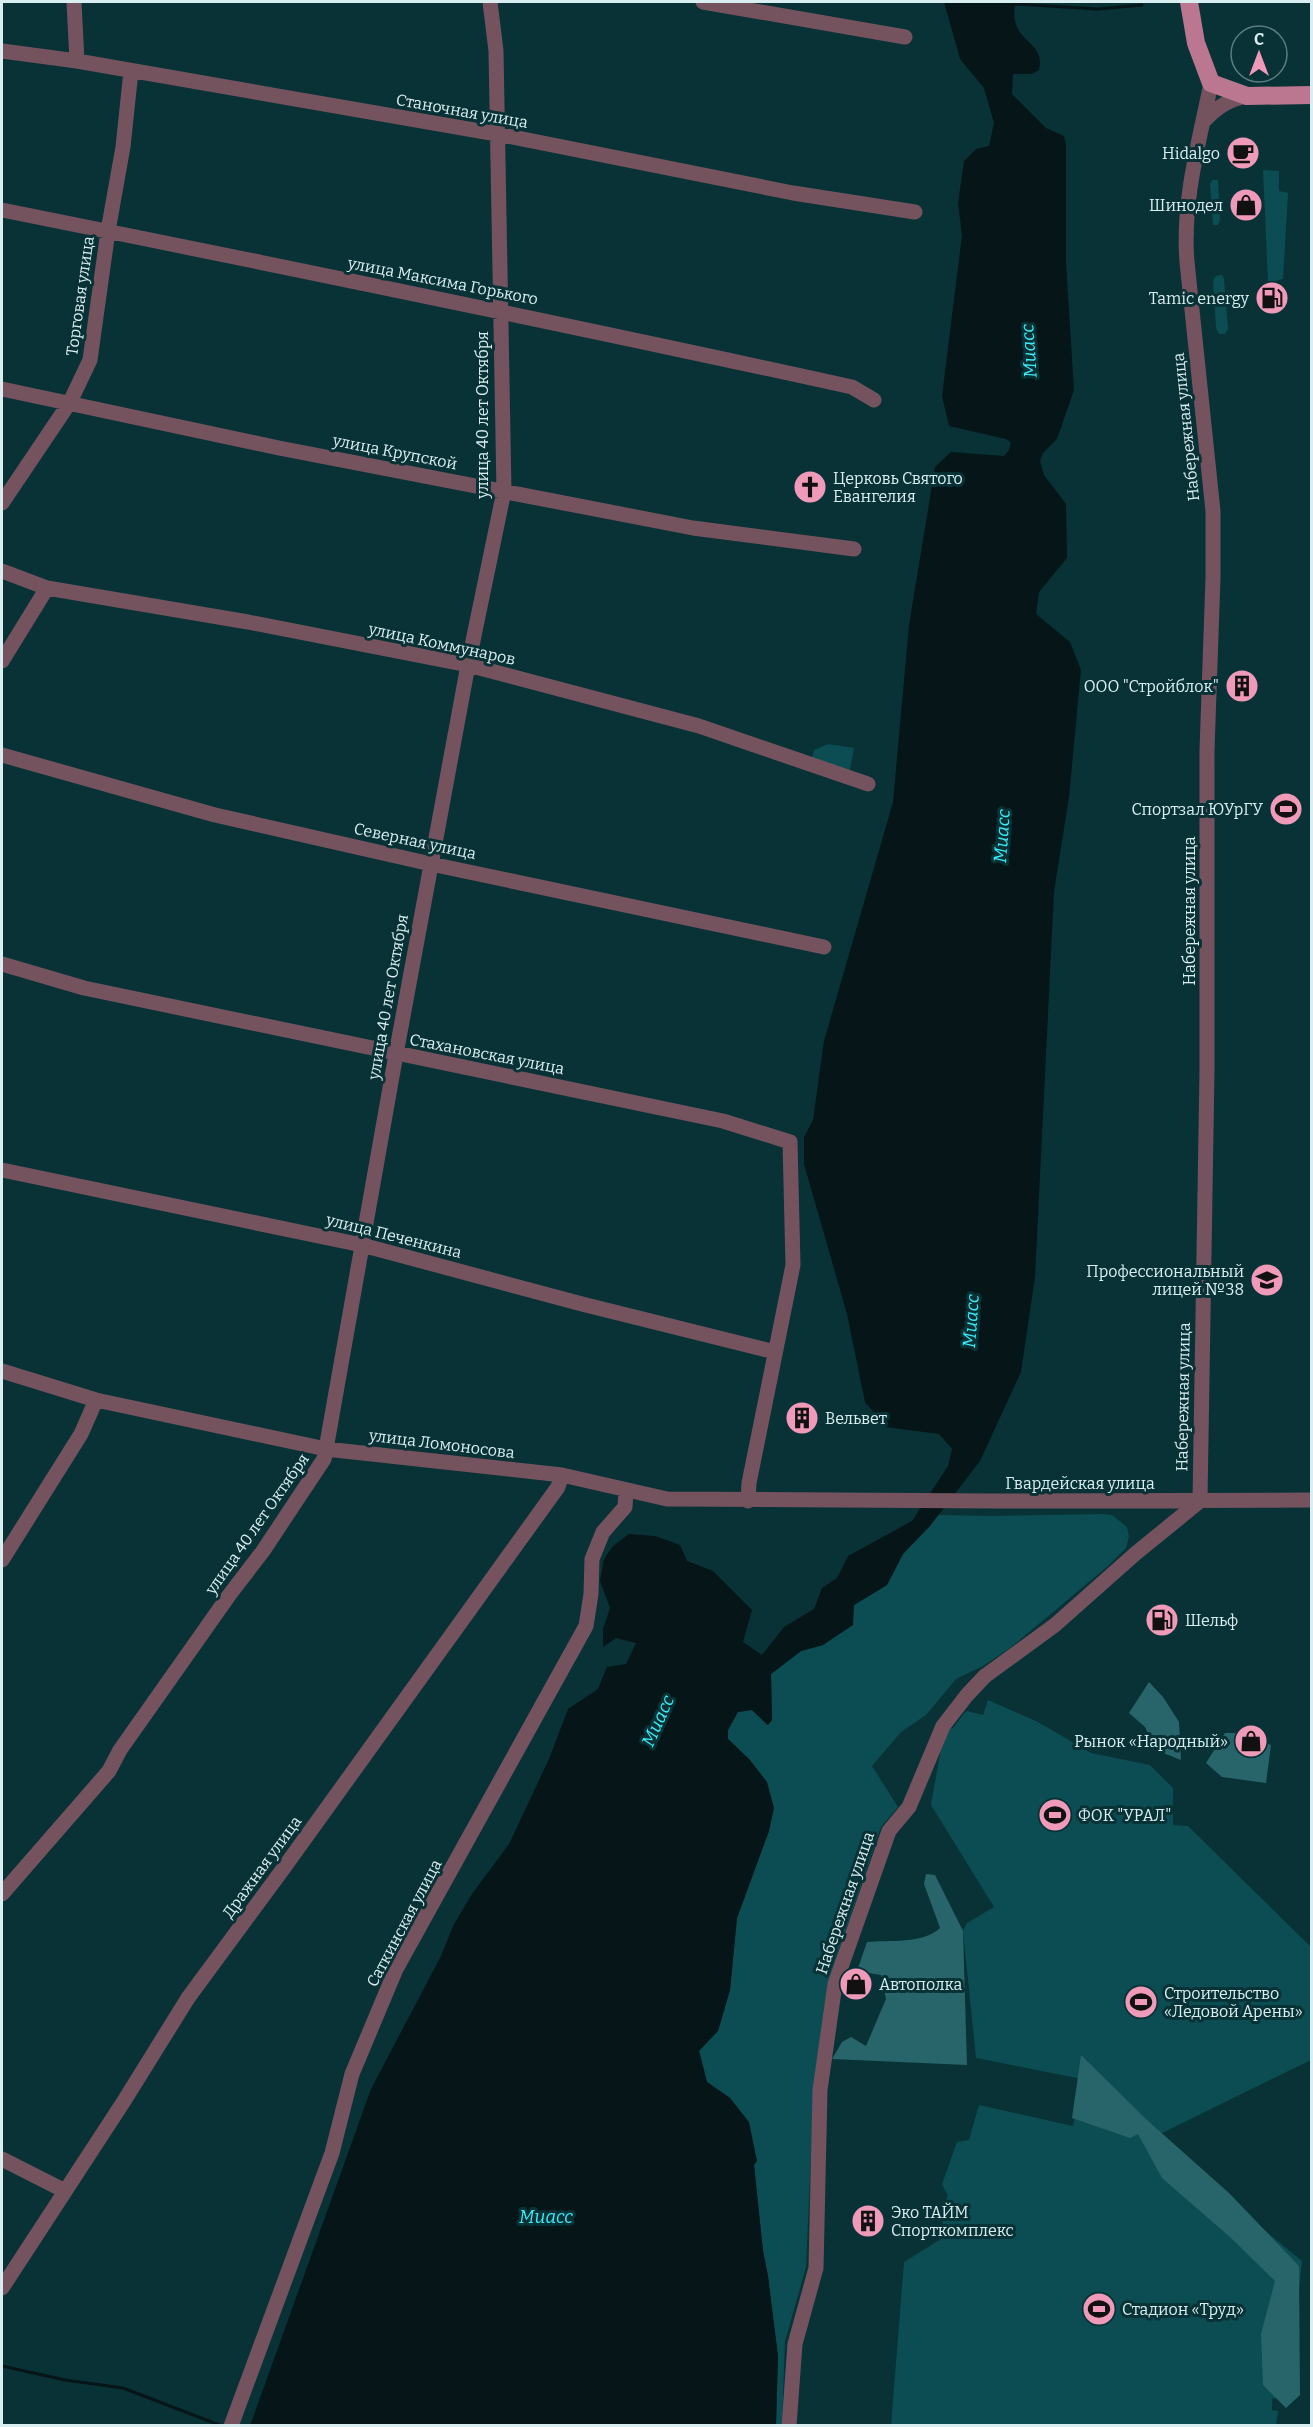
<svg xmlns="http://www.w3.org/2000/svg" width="1313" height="2427" font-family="Bitter,serif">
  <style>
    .green { fill: #0b4d52 }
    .forest { fill: #28656a }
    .water { fill: #061517 }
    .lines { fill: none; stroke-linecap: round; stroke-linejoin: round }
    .stream { stroke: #061517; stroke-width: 3 }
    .minor { stroke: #74535e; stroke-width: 15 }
    .major { stroke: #ba778f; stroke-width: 18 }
    .labels { text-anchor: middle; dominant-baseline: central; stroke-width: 6; stroke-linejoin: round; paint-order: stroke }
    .street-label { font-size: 16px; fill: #d9eef0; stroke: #083236 }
    .poi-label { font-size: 16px; fill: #d9eef0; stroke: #083236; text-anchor: start }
    .water-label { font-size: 18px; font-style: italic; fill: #3febf9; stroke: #083236 }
  </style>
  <rect width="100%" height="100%" fill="#083236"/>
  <path class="green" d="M 1263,170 L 1279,171 L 1279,191 L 1288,193 L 1283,279 L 1268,283 Z
    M 1212,180 L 1218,180 L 1220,220 L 1218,225 L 1213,225 L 1210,184 Z
    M 1222,275 L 1224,279 L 1228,329 L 1225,334 L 1219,334 L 1216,328 L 1213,280 L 1216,276 Z
    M 828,744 L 854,748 L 849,775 L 811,761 L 814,750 Z
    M 1102,1514 L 1112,1515 L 1127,1527 L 1129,1536 L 1126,1548 L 1108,1566 L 1010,1648 L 983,1666 L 956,1679 L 926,1715 L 901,1732 L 872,1766 L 898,1807 L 881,1827 L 828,1982 L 814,2088 L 806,2267 L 785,2341 L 782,2425 L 776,2425 L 778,2356 L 768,2276 L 763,2251 L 754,2165 L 757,2160 L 730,2098 L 707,2082 L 699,2051 L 718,2030 L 730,1990 L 737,1918 L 769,1831 L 750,1760 L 728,1739 L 728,1730 L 737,1712 L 752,1710 L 767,1725 L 772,1720 L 771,1674 L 801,1651 L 823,1645 L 854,1605 L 887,1585 L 903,1554 L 938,1515 L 993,1516 Z
    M 988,1700 L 1038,1722 L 1091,1753 L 1150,1765 L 1173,1788 L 1173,1825 L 1188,1826 L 1311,1947 L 1311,2060 L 1156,2136 L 1077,2078 L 976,2058 L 963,1931 L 967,1923 L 994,1907 L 931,1805 L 943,1737 L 947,1728 L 953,1728 L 966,1711 L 983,1715 Z
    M 979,2105 L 1073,2126 L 1077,2105 L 1155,2140 L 1302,2261 L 1288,2395 L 1272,2399 L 1272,2410 L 1278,2411 L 1276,2425 L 891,2426 L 904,2262 L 941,2239 L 945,2201 L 948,2196 L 942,2184 L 957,2142 L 969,2140 Z"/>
  <path class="forest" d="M 1149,1682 L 1163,1697 L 1179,1722 L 1181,1760 L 1156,1750 L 1145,1727 L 1129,1713 Z
    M 1225,1733 L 1245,1733 L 1271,1745 L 1266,1783 L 1222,1777 L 1206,1763 Z
    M 926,1874 L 935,1875 L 963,1931 L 967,2065 L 832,2059 L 842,2042 L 851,2037 L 866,2046 L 886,1999 L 881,1975 L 857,1971 L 867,1942 C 888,1940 924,1944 940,1928 L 924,1884 Z
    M 1081,2055 L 1147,2120 L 1229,2193 L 1299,2266 L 1300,2395 L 1286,2408 L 1263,2385 L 1261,2334 L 1275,2281 L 1231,2238 L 1162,2178 L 1138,2134 L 1130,2138 L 1072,2118 Z"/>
  <path class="water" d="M 944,2 L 1015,2 C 1015,7 1013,15 1015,21 C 1020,43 1045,44 1039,70 L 1032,74 L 1013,74 L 1012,94 L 1046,128 L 1064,136 L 1066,145 L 1066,263 L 1074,390 L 1057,439 L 1043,453 L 1040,461 L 1044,475 L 1066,504 L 1067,558 L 1039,592 L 1036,614 L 1070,642 L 1081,670 L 1069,797 L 1054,892 L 1035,1277 L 1021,1372 L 980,1461 L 930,1526 L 903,1554 L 887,1585 L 854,1605 L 853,1625 L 823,1645 L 801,1651 L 771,1674 L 772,1720 L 768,1725 L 752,1710 L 738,1712 L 728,1730 L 728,1739 L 750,1760 L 767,1782 L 774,1808 L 769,1831 L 737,1918 L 730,1990 L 718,2031 L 699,2051 L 707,2082 L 730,2098 L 749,2122 L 757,2161 L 754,2165 L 763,2251 L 768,2276 L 778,2356 L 776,2425 L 250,2426 L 371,2089 L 441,1956 L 453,1926 L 472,1894 L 509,1844 L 549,1759 L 568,1709 L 598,1689 L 607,1667 L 626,1664 L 636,1643 L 616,1638 L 603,1647 L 603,1629 L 610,1608 L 600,1581 L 604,1559 L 613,1546 L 629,1534 L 655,1536 L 680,1545 L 687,1561 L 713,1571 L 752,1610 L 743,1642 L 762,1655 L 784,1627 L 814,1609 L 822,1588 L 837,1578 L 848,1556 L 912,1521 L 948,1466 L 952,1449 L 939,1434 L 886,1427 L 865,1402 L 847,1314 L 804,1164 L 804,1137 L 813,1120 L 824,1041 L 893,802 L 909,625 L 935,467 L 951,452 L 1004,456 L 1009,450 L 1011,443 L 1006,439 L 949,426 L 942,396 L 962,235 L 958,203 L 964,161 L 976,149 L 989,146 L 994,123 L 984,88 L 960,59 Z"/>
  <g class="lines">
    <path class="stream" d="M 1015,4 L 1098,9 L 1142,5
      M 2,2366 L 65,2380 L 123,2388 L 222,2426"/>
    <path class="minor" d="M 74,2 L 77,61
      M 703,2 L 905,37
      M 2,51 L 77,61 L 497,134 L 793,193 L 915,212
      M 1203,122 C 1217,107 1228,100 1247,96
      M 2,210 C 286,267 569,325 852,387 L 874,400
      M 2,389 L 279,448 L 693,528 L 854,549
      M 2,503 L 70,402 L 90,360 L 108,231 L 123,147 L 131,71
      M 2,571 L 47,588 L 248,622 L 468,665 L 699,726 L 868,784
      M 2,661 L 47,588
      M 2,755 L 215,815 L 431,864 L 824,947
      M 2,964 L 84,988 L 723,1121 L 790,1142 L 793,1265 L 749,1483 L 748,1501
      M 2,1170 L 362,1245 L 582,1304 L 775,1352
      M 2,1371 L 96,1400 L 326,1449 L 562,1475 L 667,1499 L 993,1501 L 1312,1500
      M 2,1560 L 81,1434 L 96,1400
      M 2,1894 L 109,1771 L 120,1750 L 230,1594 L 263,1551 L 324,1459 L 326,1449 L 396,1054 L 468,665 L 504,491 L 496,51 L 490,2
      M 2,2159 L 65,2191
      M 2,2288 L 124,2101 L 188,1998 L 283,1869 L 558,1487 L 562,1475
      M 231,2426 L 332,2153 L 352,2074 L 396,1969 L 586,1626 L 591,1594 L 592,1559 L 603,1532 L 625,1507 L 626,1491
      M 789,2426 L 795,2344 L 816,2268 L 820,2090 L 835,1984 L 889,1831 L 909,1807 L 943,1726 L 967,1695 L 985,1676 L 1055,1625 L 1135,1554 L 1200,1501 L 1207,1070 L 1207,750 L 1213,578 L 1213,511 L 1187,262 C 1182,201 1199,143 1211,83"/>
    <path class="major" d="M 1189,2 L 1196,43 L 1211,83 L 1247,96 L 1312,95"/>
  </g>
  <defs>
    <symbol id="cafe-disc" viewBox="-11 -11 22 22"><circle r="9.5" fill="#ef9ab8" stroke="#083236"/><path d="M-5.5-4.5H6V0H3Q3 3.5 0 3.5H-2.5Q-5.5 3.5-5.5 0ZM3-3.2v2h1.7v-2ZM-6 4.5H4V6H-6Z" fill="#111"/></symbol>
    <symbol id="shop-disc" viewBox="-11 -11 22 22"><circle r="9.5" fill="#ef9ab8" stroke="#083236"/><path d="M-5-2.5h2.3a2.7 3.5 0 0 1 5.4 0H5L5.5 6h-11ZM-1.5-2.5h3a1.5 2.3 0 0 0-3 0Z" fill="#111"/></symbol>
    <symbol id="fuel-disc" viewBox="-11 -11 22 22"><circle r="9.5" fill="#ef9ab8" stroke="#083236"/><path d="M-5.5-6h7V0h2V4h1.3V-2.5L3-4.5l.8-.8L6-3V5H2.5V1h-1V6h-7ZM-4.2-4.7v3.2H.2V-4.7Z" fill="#111"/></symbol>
    <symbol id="church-disc" viewBox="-11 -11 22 22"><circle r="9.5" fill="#ef9ab8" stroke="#083236"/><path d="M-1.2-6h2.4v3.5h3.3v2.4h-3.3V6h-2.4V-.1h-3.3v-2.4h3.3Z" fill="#111"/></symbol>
    <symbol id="building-disc" viewBox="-11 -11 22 22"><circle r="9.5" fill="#ef9ab8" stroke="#083236"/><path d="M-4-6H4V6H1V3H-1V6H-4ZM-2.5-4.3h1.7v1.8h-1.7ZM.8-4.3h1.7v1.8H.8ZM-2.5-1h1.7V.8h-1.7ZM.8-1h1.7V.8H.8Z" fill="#111"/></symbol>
    <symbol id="stadium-disc" viewBox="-11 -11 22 22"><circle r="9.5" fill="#ef9ab8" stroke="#083236"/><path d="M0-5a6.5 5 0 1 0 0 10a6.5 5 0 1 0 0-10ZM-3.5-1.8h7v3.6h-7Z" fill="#111"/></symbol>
    <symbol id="university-disc" viewBox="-11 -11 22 22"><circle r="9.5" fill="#ef9ab8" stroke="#083236"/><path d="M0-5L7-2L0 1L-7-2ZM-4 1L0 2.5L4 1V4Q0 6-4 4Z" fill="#111"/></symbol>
  </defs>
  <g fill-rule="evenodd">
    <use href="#cafe-disc" x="1224" y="134" width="38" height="38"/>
    <use href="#shop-disc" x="1227" y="186" width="38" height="38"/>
    <use href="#fuel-disc" x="1253" y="279" width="38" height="38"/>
    <use href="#church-disc" x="791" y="468" width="38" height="38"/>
    <use href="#building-disc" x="1223" y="667" width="38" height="38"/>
    <use href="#stadium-disc" x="1267" y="790" width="38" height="38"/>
    <use href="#university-disc" x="1248" y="1261" width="38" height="38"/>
    <use href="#building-disc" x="783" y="1399" width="38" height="38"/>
    <use href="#fuel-disc" x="1143" y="1601" width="38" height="38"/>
    <use href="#shop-disc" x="1232" y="1722" width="38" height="38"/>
    <use href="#stadium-disc" x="1036" y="1796" width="38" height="38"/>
    <use href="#shop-disc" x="837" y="1965" width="38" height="38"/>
    <use href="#stadium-disc" x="1122" y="1983" width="38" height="38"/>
    <use href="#building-disc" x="849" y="2202" width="38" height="38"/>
    <use href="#stadium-disc" x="1080" y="2290" width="38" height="38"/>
  </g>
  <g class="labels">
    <g class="street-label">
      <text transform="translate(462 111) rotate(10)">Станочная улица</text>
      <text transform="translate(443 281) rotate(11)">улица Максима Горького</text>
      <text transform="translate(80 296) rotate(-82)">Торговая улица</text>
      <text transform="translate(482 415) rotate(-90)">улица 40 лет Октября</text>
      <text transform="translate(1186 427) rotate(-96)">Набережная улица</text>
      <text transform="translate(395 452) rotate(11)">улица Крупской</text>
      <text transform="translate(442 644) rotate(12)">улица Коммунаров</text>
      <text transform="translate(415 841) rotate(12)">Северная улица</text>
      <text transform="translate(1189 911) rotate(-90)">Набережная улица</text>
      <text transform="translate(388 997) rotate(-80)">улица 40 лет Октября</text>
      <text transform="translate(487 1054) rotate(11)">Стахановская улица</text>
      <text transform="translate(394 1236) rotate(14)">улица Печенкина</text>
      <text transform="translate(1183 1397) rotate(-89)">Набережная улица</text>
      <text transform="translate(442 1444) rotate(7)">улица Ломоносова</text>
      <text x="1080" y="1483">Гвардейская улица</text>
      <text transform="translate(257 1524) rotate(-55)">улица 40 лет Октября</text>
      <text transform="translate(262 1867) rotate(-54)">Дражная улица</text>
      <text transform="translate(845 1903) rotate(-71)">Набережная улица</text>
      <text transform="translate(404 1923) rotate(-62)">Саткинская улица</text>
    </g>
    <g class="poi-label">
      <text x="1220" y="153" text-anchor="end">Hidalgo</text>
      <text x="1223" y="205" text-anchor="end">Шинодел</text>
      <text x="1249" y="298" text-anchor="end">Tamic energy</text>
      <text x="833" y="478">Церковь Святого<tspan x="833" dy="18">Евангелия</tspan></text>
      <text x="1219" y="686" text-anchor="end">ООО "Стройблок"</text>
      <text x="1263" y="809" text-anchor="end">Спортзал ЮУрГУ</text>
      <text x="1244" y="1271" text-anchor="end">Профессиональный<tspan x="1244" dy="18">лицей №38</tspan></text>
      <text x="825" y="1418">Вельвет</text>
      <text x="1185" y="1620">Шельф</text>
      <text x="1228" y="1741" text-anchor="end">Рынок «Народный»</text>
      <text x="1078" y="1815">ФОК "УРАЛ"</text>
      <text x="879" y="1984">Автополка</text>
      <text x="1164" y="1993">Строительство<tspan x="1164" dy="18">«Ледовой Арены»</tspan></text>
      <text x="891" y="2212">Эко ТАЙМ<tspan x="891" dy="18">Спорткомплекс</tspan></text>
      <text x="1122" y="2309">Стадион «Труд»</text>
    </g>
    <g class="water-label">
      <text transform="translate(1029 351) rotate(-94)">Миасс</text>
      <text transform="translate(1002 836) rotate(-86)">Миасс</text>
      <text transform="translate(971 1321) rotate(-86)">Миасс</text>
      <text transform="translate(658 1721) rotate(-66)">Миасс</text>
      <text x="546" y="2217">Миасс</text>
    </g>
  </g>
  <rect width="1313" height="2427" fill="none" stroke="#d9eef0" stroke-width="6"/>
  <g transform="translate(1259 54)"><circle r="28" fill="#083236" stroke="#5c7d80" stroke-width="1.5"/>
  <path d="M0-4.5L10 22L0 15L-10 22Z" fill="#ef9ab8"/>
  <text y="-9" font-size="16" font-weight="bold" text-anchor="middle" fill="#d9eef0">С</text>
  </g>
</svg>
